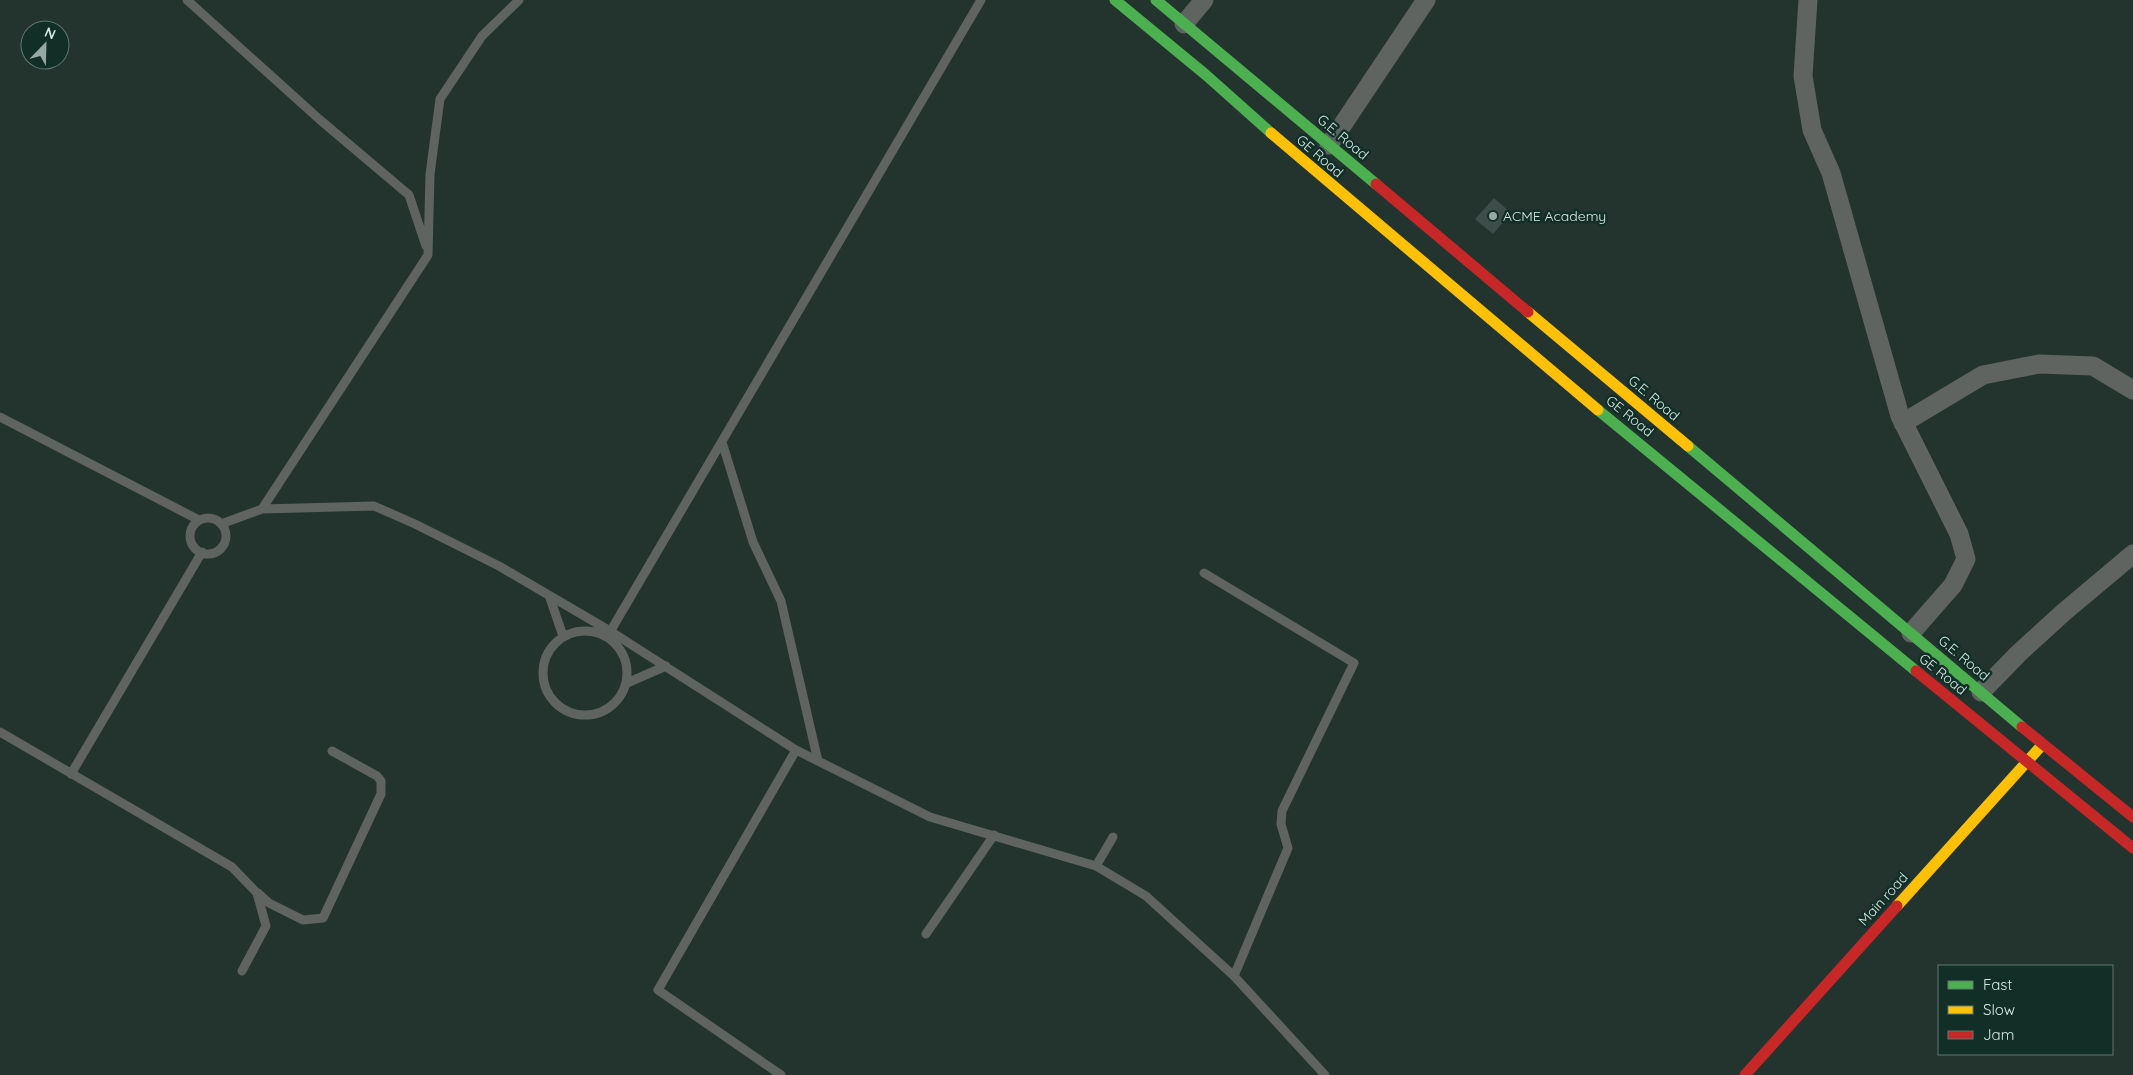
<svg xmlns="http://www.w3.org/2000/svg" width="2133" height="1075" font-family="Quicksand,sans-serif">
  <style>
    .building { fill: #3e4c4a }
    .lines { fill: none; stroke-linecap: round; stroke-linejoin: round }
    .lane { stroke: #5f6461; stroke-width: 9 }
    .street { stroke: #5f6461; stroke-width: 19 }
    .fast { stroke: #4caf50; stroke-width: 11 }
    .slow { stroke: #ffc107; stroke-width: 11 }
    .jam { stroke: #c62828; stroke-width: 11 }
    .poi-dot { fill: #97a7a2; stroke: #122f27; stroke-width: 2 }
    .labels { text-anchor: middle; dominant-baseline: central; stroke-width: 5; stroke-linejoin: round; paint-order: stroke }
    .street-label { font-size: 14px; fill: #d6e6e1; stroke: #122f27 }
    .poi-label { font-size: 14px; fill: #d6e6e1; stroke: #122f27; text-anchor: start }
  </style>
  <rect width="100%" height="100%" fill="#23332e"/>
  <path class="building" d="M 1494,198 L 1511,213 L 1493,234 L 1475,219 Z"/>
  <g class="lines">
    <path class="lane" d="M 187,0 L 319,119 L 409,195 L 426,246
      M 0,417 L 199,520
      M 722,442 L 753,542 L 781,601 L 818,761
      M 262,509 L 374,506 L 415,524 L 499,566 L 610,631 L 796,750 L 658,990 L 781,1075
      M190 536a18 18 0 1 1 36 0a18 18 0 1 1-36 0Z
      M 221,524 L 262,509 L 428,255 L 430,174 L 440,99 L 482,36 L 519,0
      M 1204,573 L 1354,663 L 1282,811 L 1281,824 L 1288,848 L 1234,976
      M 549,595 L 563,636
      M543 673a42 42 0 1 1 84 0a42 42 0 1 1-84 0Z
      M 607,637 L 981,0
      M 627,683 L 666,666
      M 0,732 L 232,867 L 257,893 L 266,926 L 242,971
      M 796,750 L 930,817 L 1096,866 L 1146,896 L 1234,976 L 1325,1075
      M 71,774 L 202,552
      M 1096,866 L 1113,837
      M 258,893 L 269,903 L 303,920 L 323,918 L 381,794 L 381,781 L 377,776 L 332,751
      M 926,934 L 994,835"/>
    <path class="street" d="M 1808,0 L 1803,76 L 1812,130 L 1831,173 L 1900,416 L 1959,534 L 1966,559 L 1953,585 L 1911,633
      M 1184,24 L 1204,0
      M 1329,145 L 1426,0
      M 1903,423 L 1983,375 L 2039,364 L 2093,366 L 2133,390
      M 1981,692 L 2019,653 L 2064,612 L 2133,554"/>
    <path class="fast" d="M 1115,0 L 1206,75 L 1271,133
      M 1156,0 L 1376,184
      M 1598,410 L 1916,671
      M 1688,446 L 2022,727"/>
    <path class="slow" d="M 1271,133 L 1598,410
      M 1528,312 L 1688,446
      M 1897,906 L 2042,745"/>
    <path class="jam" d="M 1376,184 L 1528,312
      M 1916,671 L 2133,848
      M 2022,727 L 2133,817
      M 1745,1075 L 1897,906"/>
  </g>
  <circle class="poi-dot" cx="1493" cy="216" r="5"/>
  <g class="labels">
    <g class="street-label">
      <text transform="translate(1343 137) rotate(40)">G.E. Road</text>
      <text transform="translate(1320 156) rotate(41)">GE Road</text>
      <text transform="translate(1654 398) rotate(40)">G.E. Road</text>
      <text transform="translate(1630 416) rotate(39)">GE Road</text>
      <text transform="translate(1964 658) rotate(40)">G.E. Road</text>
      <text transform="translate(1943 674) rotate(39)">GE Road</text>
      <text transform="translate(1883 899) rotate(-48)">Main road</text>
    </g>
    <g class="poi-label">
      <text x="1503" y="216">ACME Academy</text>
    </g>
  </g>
  <rect x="1938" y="965" width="175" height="90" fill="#122f27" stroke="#607871"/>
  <rect x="1948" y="981" width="25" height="8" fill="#4caf50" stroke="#607871"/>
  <text x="1983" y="990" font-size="15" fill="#d6e6e1">Fast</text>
  <rect x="1948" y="1006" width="25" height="8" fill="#ffc107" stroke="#607871"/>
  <text x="1983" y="1015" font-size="15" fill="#d6e6e1">Slow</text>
  <rect x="1948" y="1031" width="25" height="8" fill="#c62828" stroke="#607871"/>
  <text x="1983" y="1040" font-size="15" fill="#d6e6e1">Jam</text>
  <g transform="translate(45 45) rotate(23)"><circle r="24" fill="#122f27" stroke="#607871"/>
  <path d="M0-4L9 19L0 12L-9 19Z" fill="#97a7a2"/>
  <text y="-8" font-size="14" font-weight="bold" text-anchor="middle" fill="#d6e6e1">N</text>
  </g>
</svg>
